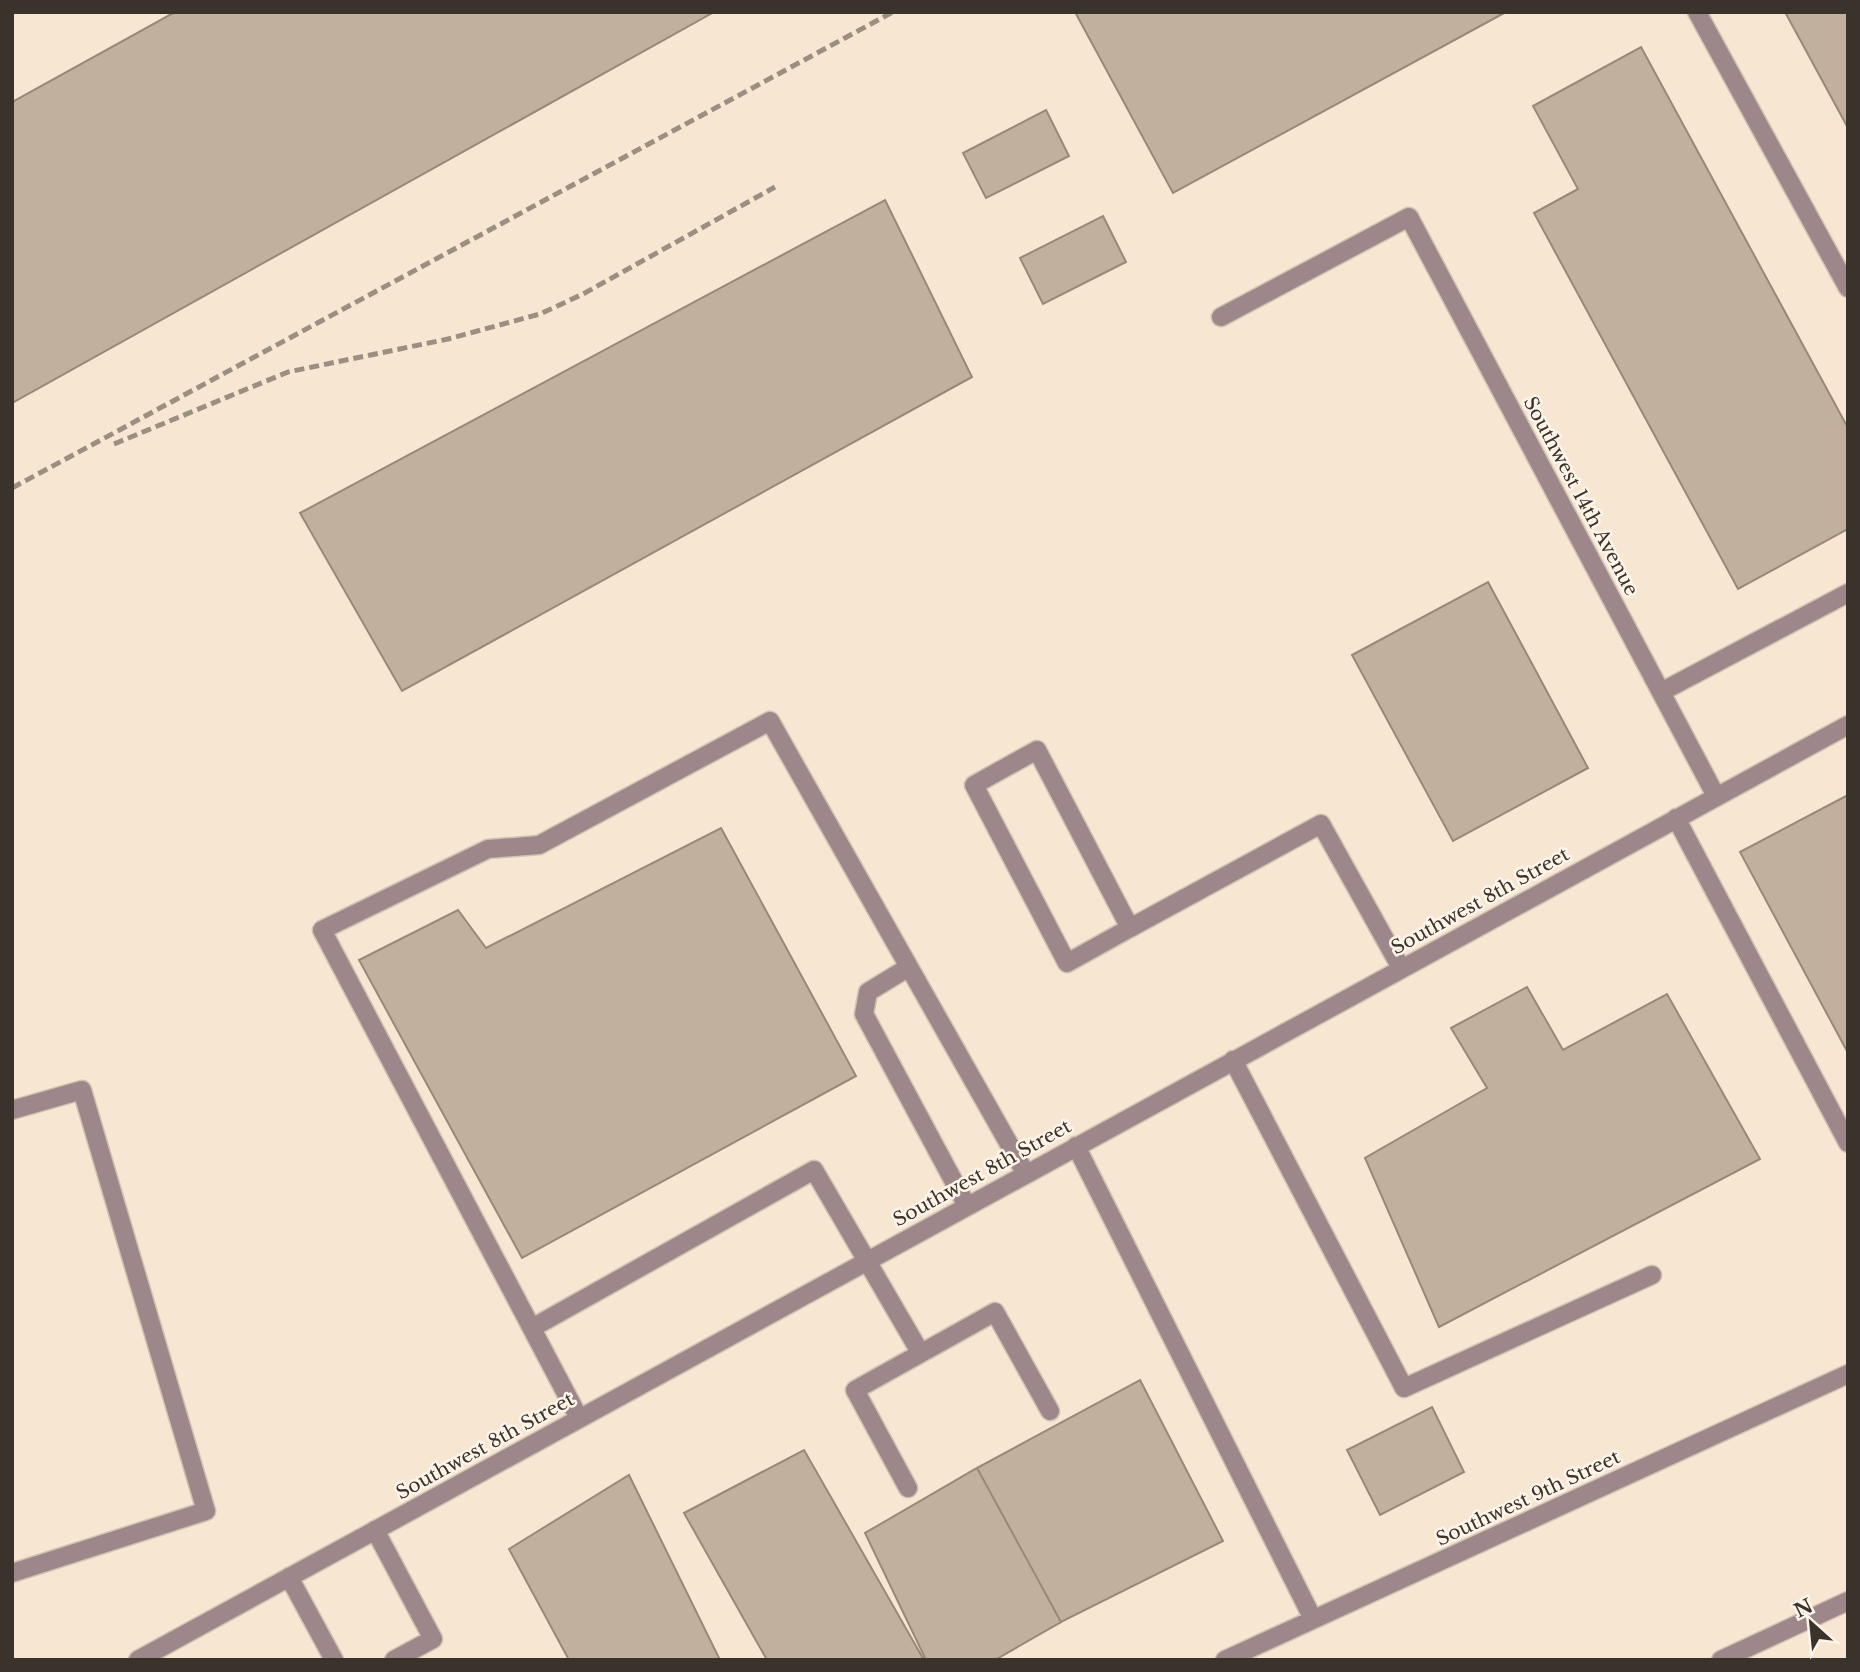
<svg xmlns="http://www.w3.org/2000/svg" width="1860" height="1672" font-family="'Libre Baskerville',serif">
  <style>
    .building { fill: #c0b09d; stroke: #988977; stroke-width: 2 }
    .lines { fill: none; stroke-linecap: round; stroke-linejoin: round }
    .minor-casing { stroke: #d1c2b1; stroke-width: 21 }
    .minor { stroke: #9d878a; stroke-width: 18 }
    .rail { stroke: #9c8f82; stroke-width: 5; stroke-dasharray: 10 5; stroke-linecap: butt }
    .labels { text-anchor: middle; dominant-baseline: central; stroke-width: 5; stroke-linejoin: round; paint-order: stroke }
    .street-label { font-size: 19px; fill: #3a332c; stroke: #fef4e9 }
  </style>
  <rect width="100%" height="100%" fill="#f7e6d2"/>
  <path class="building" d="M 175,12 L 714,12 L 12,403 L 12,102 Z
    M 1075,12 L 1506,12 L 1173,193 Z
    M 1785,12 L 1848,12 L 1848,128 Z
    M 1641,47 L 1848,428 L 1848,529 L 1738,589 L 1534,213 L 1578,189 L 1533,106 Z
    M 1046,110 L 1069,156 L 986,198 L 963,153 Z
    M 885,200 L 972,377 L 402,691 L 300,513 Z
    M 1103,216 L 1126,262 L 1043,304 L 1020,258 Z
    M 1488,582 L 1588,768 L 1453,841 L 1352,655 Z
    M 1848,795 L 1848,1053 L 1740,852 Z
    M 721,828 L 856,1076 L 522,1258 L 359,960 L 458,910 L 486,948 Z
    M 1527,987 L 1563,1050 L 1667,994 L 1760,1159 L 1439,1327 L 1365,1158 L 1487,1088 L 1451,1028 Z
    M 1140,1380 L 1223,1541 L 1061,1622 L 977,1468 Z
    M 1432,1407 L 1464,1472 L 1380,1515 L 1347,1450 Z
    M 804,1450 L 924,1660 L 767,1660 L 684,1513 Z
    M 977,1468 L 1061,1622 L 995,1660 L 926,1660 L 865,1533 Z
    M 629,1475 L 720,1660 L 569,1660 L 509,1549 Z"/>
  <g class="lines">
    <defs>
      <path id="minor" d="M 1697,12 L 1848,288
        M 1221,317 L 1409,217 L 1716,796
        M 1661,692 L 1848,593
        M 1676,818 L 1848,1143
        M 1130,928 L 1067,963 L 974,785 L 1037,750 L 1130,928 L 1321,824 L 1401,968
        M 909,967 L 868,992 L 864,1014 L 967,1206
        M 1233,1060 L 1404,1388 L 1652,1275
        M 12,1110 L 82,1090 L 206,1511 L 12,1573
        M 1076,1146 L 1313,1619
        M 532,1328 L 814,1170 L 920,1352
        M 579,1418 L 322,930 L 488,849 L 539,845 L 770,721 L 1026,1174
        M 908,1488 L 855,1390 L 995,1312 L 1050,1411
        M 375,1530 L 433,1639 L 394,1660
        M 289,1577 L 334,1660
        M 138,1660 L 1848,725
        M 1225,1660 L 1848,1374
        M 1721,1660 L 1848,1601"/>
    </defs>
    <use href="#minor" class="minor-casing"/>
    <use href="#minor" class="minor"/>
    <path class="rail" d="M 114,444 L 288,372 L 448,339 L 540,314 L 583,294 L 775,187
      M 12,488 L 893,12"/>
  </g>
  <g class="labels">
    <g class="street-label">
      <text transform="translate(1581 496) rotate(62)">Southwest 14th Avenue</text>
      <text transform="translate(1480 901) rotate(-29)">Southwest 8th Street</text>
      <text transform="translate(982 1173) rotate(-29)">Southwest 8th Street</text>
      <text transform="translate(485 1446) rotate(-29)">Southwest 8th Street</text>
      <text transform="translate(1528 1498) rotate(-25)">Southwest 9th Street</text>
    </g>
  </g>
  <rect width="1860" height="1672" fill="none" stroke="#3a332c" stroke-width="28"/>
  <g transform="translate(1811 1623) rotate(333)" stroke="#fef4e9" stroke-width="5" paint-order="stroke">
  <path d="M0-5L12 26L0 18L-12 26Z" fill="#3a332c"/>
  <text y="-10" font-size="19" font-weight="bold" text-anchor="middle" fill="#3a332c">N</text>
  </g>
</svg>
